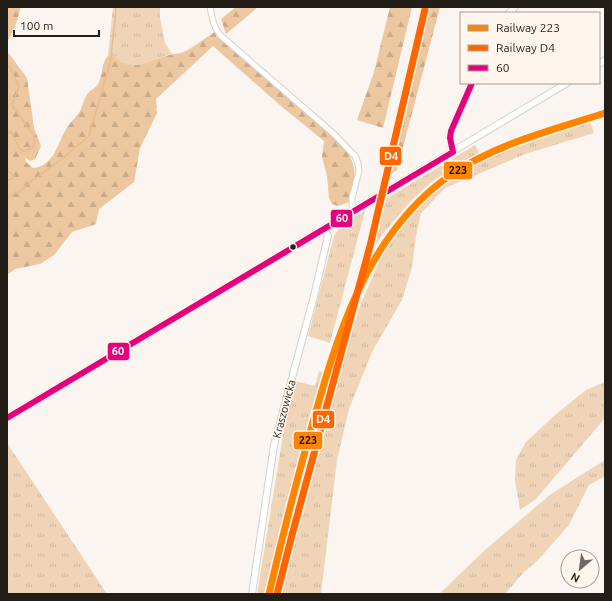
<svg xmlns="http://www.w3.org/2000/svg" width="612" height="601" font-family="Ubuntu,sans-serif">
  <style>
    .grass { fill: url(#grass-tufts) }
    .forest { fill: url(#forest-firs) }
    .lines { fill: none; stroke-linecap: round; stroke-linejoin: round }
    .stream { stroke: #e8bb88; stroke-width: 1.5 }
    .minor-casing { stroke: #d6d1cc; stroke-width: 7 }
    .tertiary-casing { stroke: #d6d1cc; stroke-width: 8 }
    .minor { stroke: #fefefd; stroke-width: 5 }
    .tertiary { stroke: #fefefd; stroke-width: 6 }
    .bus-1-casing { stroke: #fef5ec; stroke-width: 9 }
    .bus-1 { stroke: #e5007d; stroke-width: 6 }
    .rail-1-casing { stroke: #fef5ec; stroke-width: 10 }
    .rail-2-casing { stroke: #fef5ec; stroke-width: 10 }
    .rail-1 { stroke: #ff8500; stroke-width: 7 }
    .rail-2 { stroke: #f60; stroke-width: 7 }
    .bus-dot { fill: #231e18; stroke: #fef5ec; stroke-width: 1.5 }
    .labels { text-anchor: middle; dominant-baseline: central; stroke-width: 3; stroke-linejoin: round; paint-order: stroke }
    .street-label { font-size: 11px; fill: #231e18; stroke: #fef5ec }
    .line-badge { stroke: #fef5ec; stroke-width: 1.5 }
    .badge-label { font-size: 11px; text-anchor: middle; font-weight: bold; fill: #fff }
    .pale-badge-label { font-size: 11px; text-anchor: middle; font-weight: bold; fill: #111 }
  </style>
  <defs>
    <pattern id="grass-tufts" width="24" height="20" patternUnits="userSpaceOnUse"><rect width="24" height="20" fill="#efd4b7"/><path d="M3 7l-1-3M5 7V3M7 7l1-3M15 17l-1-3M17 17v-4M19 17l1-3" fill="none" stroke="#cdb69d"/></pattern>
    <pattern id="forest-firs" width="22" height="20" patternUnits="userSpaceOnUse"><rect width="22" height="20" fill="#ecc79f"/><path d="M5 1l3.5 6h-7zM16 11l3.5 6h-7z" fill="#caaa88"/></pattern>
  </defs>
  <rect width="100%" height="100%" fill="#faf5f0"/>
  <path class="grass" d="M 113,7 L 160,7 L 160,18 L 165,43 L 172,54 C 152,58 132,76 114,56 L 108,56 Z
    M 590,122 L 594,133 L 525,154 L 445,188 L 421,213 L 416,236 L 412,267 L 402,300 L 372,352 L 349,409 L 337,460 L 321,594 L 280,594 L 338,376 L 360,306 L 385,248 L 402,222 L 422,199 L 443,181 L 473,162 Z
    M 475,145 L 479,153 L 452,168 L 430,183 L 409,203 L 382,235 L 372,251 L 355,283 L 376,205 Z
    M 365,211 L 330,343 L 308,336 L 334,236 L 343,223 Z
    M 319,371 L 324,373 L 304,443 L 266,594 L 257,594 L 285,423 L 295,381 L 315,386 Z
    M 605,382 L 605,418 L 536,499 L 520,510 L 515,480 L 516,460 L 526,442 L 555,415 L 586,390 Z
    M 7,443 L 107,594 L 7,594 Z
    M 605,460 L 605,476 L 589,485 L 569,525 L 538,560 L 523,573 L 505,594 L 439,594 L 485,550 L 551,494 Z"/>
  <path class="forest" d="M 7,7 L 21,7 L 16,24 L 7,43 Z
    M 236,7 L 258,7 L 226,34 L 221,19 Z
    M 390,7 L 412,7 L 383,128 L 357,120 L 374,72 Z
    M 423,7 L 440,7 L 397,170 L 382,180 Z
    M 216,31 L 216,36 L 246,61 L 343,146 C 359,168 356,177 349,202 L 338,206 L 332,204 L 329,198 L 327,176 L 322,157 L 324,141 L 281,106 L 213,46 L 156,99 L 157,113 L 140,148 L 134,182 L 99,209 L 96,224 L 72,232 L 54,255 L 40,264 L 15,269 L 7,275 L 7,51 L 27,78 L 34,128 L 41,146 L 35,159 L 31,161 L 25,158 L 26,162 L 33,168 C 53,166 57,146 65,131 C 69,123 76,118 80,111 C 83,105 84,97 89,92 C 92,89 96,88 98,84 C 103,75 101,63 108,56 L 114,56 C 131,74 147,61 166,56 C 171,54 178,54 184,52 C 195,46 205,38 216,31 Z"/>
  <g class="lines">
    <path class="stream" d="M 7,65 L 11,69 L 19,87 L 12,105 L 34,136 L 35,143 L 32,148 L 23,151 L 19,148 L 12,133 L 9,132 L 7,135
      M 7,171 L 11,173 L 14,176 L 11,179 L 7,180
      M 7,197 L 19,192 L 29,183 L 63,158 L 89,136 L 110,63 L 115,21 L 116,7"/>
    <defs>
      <path id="minor" d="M 210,7 C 212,17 213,26 220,35 L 334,134 L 355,156 L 358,163 L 359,171 L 352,198 L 352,204 L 355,211"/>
      <path id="tertiary" d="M 509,13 L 515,7
        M 599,64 L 605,60
        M 453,152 L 450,138 L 451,131 L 472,83
        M 7,418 L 567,83
        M 252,594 L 274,445 L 314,296 L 328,236 L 324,229"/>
    </defs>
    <use href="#minor" class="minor-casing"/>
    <use href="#tertiary" class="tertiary-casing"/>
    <use href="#minor" class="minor"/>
    <use href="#tertiary" class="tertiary"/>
    <defs>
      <path id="bus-1" d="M 453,152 L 450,138 L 451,131 L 472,83
        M 7,418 L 453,152"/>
    </defs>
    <use href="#bus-1" class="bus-1-casing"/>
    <use href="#bus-1" class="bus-1"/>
    <defs>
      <path id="rail-1" d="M 269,594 C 281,542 294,491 308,440 C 335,343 363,237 449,176 C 495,144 553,130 605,113"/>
      <path id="rail-2" d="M 277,594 L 292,535 L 370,246 L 425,9"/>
    </defs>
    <use href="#rail-1" class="rail-1-casing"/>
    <use href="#rail-2" class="rail-2-casing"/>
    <use href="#rail-1" class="rail-1"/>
    <use href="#rail-2" class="rail-2"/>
  </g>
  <circle class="bus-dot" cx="293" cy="247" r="3.5"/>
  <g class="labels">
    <g class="street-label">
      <text transform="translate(284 409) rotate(-75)">Kraszowicka</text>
    </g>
  </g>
  <g class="line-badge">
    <rect x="379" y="146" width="23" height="20" rx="4" fill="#f60"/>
    <rect x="443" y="161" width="30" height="19" rx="4" fill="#ff8500"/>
    <rect x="330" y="209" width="23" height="19" rx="4" fill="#e5007d"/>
    <rect x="107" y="342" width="23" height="19" rx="4" fill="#e5007d"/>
    <rect x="312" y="410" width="23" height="19" rx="4" fill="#f60"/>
    <rect x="293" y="431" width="30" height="19" rx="4" fill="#ff8500"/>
  </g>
  <g class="badge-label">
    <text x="391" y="160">D4</text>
    <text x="342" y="222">60</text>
    <text x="118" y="355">60</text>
    <text x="323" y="423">D4</text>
  </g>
  <g class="pale-badge-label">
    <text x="458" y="174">223</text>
    <text x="308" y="444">223</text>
  </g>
  <rect width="612" height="601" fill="none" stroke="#231e18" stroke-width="16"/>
  <rect x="460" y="12" width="140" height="72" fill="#fef5ec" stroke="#a69f97"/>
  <rect x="468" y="25" width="20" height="6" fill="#ff8500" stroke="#a69f97"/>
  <text x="496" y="32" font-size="12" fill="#231e18">Railway 223</text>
  <rect x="468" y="45" width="20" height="6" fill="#ff6600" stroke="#a69f97"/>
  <text x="496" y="52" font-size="12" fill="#231e18">Railway D4</text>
  <rect x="468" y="65" width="20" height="6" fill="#e5007d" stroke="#a69f97"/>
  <text x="496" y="72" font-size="12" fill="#231e18">60</text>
  <g transform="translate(580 569) rotate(209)"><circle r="19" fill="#fef5ec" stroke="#a69f97"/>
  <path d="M0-3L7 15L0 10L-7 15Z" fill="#6e6964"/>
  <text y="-6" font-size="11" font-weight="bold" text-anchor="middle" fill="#231e18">N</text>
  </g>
  <path d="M14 30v6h85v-6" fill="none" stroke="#231e18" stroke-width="2"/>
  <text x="20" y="30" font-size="12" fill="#231e18" stroke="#fef5ec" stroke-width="3" paint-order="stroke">100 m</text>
</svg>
